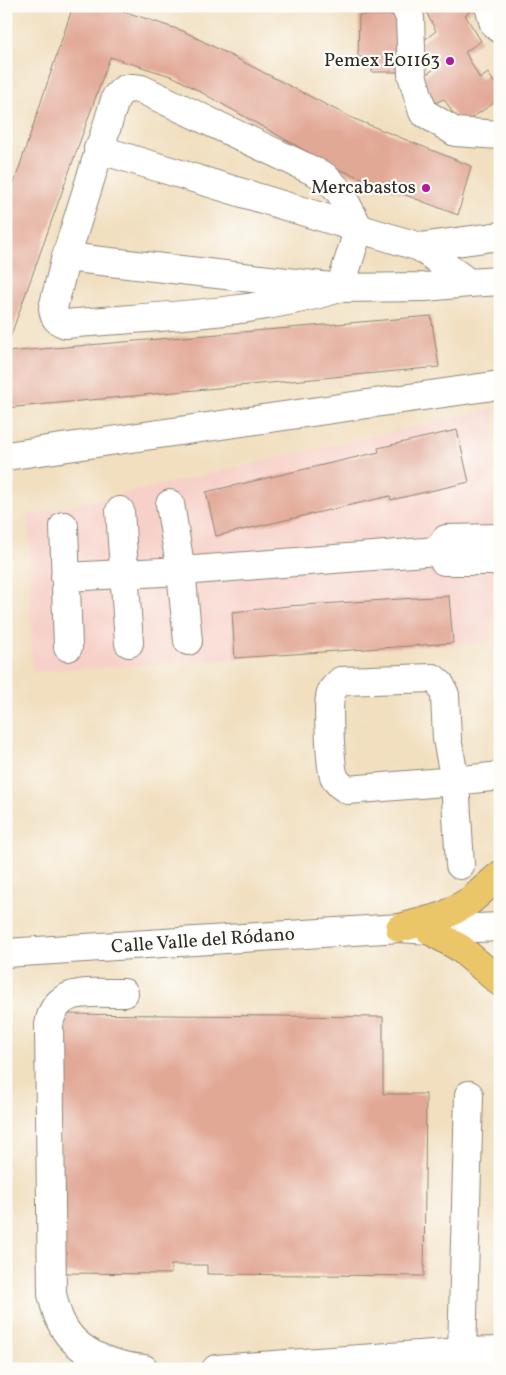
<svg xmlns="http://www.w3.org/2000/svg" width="506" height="1375" font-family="Vollkorn,serif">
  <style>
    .built { fill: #f7d1c9 }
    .building { fill: #e2a896 }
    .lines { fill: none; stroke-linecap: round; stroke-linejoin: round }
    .minor-casing { stroke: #8e8576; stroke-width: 30 }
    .major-casing { stroke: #8e8576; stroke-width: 30 }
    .minor { stroke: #fff; stroke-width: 28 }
    .major { stroke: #ebc669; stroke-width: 28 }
    .poi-dot { fill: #b5179e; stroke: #fdfcf7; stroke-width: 2 }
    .labels { text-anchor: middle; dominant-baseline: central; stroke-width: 4.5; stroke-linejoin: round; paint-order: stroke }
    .poi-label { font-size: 19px; fill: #2b2b2b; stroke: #fdfcf7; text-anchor: end }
    .street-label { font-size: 19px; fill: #2b2b2b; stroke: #fdfcf7 }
  </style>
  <rect width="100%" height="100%" fill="#fdfcf7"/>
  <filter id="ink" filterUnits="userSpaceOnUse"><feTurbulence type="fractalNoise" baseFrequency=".02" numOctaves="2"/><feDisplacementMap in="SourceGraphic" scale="10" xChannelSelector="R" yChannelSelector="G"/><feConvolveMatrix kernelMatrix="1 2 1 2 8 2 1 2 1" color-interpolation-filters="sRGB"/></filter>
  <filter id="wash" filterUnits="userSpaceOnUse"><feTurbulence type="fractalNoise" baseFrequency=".0096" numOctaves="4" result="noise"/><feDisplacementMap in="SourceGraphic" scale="20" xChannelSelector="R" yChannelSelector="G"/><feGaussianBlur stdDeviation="1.12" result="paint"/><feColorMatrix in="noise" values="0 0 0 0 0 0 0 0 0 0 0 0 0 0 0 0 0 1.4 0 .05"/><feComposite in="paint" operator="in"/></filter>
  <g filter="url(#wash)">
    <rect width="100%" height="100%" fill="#f1dfc0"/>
    <path class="built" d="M 495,408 L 492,642 L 32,672 L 29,515 Z"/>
    <g id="blocks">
      <path class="building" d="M 73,6 L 108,6 L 183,31 L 352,118 L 471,166 L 458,215 L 338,169 L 174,77 L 110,57 L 6,349 L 6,207 Z
        M 423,6 L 478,6 L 465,15 L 481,41 L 465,52 L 480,79 L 488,73 L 500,91 L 500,99 L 461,125 L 444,99 L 433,104 L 420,79 L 434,69 L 420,43 L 436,31 Z
        M 359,15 L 401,15 L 400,72 L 372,72 L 372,57 L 358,57 Z
        M 431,316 L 439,367 L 6,408 L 6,352 Z
        M 457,430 L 469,482 L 391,500 L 390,496 L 216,536 L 206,492 L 379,452 L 378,448 Z
        M 449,596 L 453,643 L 235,658 L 232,612 L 288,606 Z
        M 61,1014 L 383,1017 L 383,1094 L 426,1094 L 424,1276 L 207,1274 L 207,1265 L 171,1265 L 171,1274 L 59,1273 Z"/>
    </g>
  </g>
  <g filter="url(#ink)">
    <use href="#blocks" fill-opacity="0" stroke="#8e8576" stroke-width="1"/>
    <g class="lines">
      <defs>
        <path id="minor" d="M 405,6 L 410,18 L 412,75 L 423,112 L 455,132 L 500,135
          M 489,6 L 494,24 L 500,29
          M 132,88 L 141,89 L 324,176 L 340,192 L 359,228 L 340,288 C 252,315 157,316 66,324 C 57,321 54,318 53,308 L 66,257 L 116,97 L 123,90 Z
          M 98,149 L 420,247 L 469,283 L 500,281
          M 420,247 L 500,236
          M 66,257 L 340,288 L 425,287 L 469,283
          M 6,456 L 500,385
          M 170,504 L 181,571 L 188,641
          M 120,511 L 129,643
          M 64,526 L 68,647
          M 437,551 L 444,561 L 500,561
          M 65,577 L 181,571 L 437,551 L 446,539 L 500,538
          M 433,678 L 440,684 L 445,695 L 447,739 L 455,781 L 348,790 C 341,786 337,783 334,776 C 330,766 328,708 330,697 C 331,689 336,686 341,681 Z
          M 460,865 L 455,781 L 500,776
          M 6,953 L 400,928 L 429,930 L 500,927
          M 124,993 C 92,994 55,985 49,1025 L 52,1294 C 54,1302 56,1312 60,1320 C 73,1352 111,1366 144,1369
          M 469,1095 L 462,1352 L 500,1351
          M 216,1369 L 462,1352"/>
        <path id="major" d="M 400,928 L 444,916 L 470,901 L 500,875
          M 429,930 L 460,948 L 500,982"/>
      </defs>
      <use href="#minor" class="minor-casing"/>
      <use href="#major" class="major-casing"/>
      <use href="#minor" class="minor"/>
      <use href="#major" class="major"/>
    </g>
  </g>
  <g class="poi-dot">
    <circle cx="450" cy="61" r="5"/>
    <circle cx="426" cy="188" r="5"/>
  </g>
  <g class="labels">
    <g class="poi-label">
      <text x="440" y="61">Pemex E01163</text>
      <text x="416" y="188">Mercabastos</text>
    </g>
    <g class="street-label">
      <text transform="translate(203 941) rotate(-4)">Calle Valle del Ródano</text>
    </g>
  </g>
  <rect width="506" height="1375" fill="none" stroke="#fdfcf7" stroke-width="25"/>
</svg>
